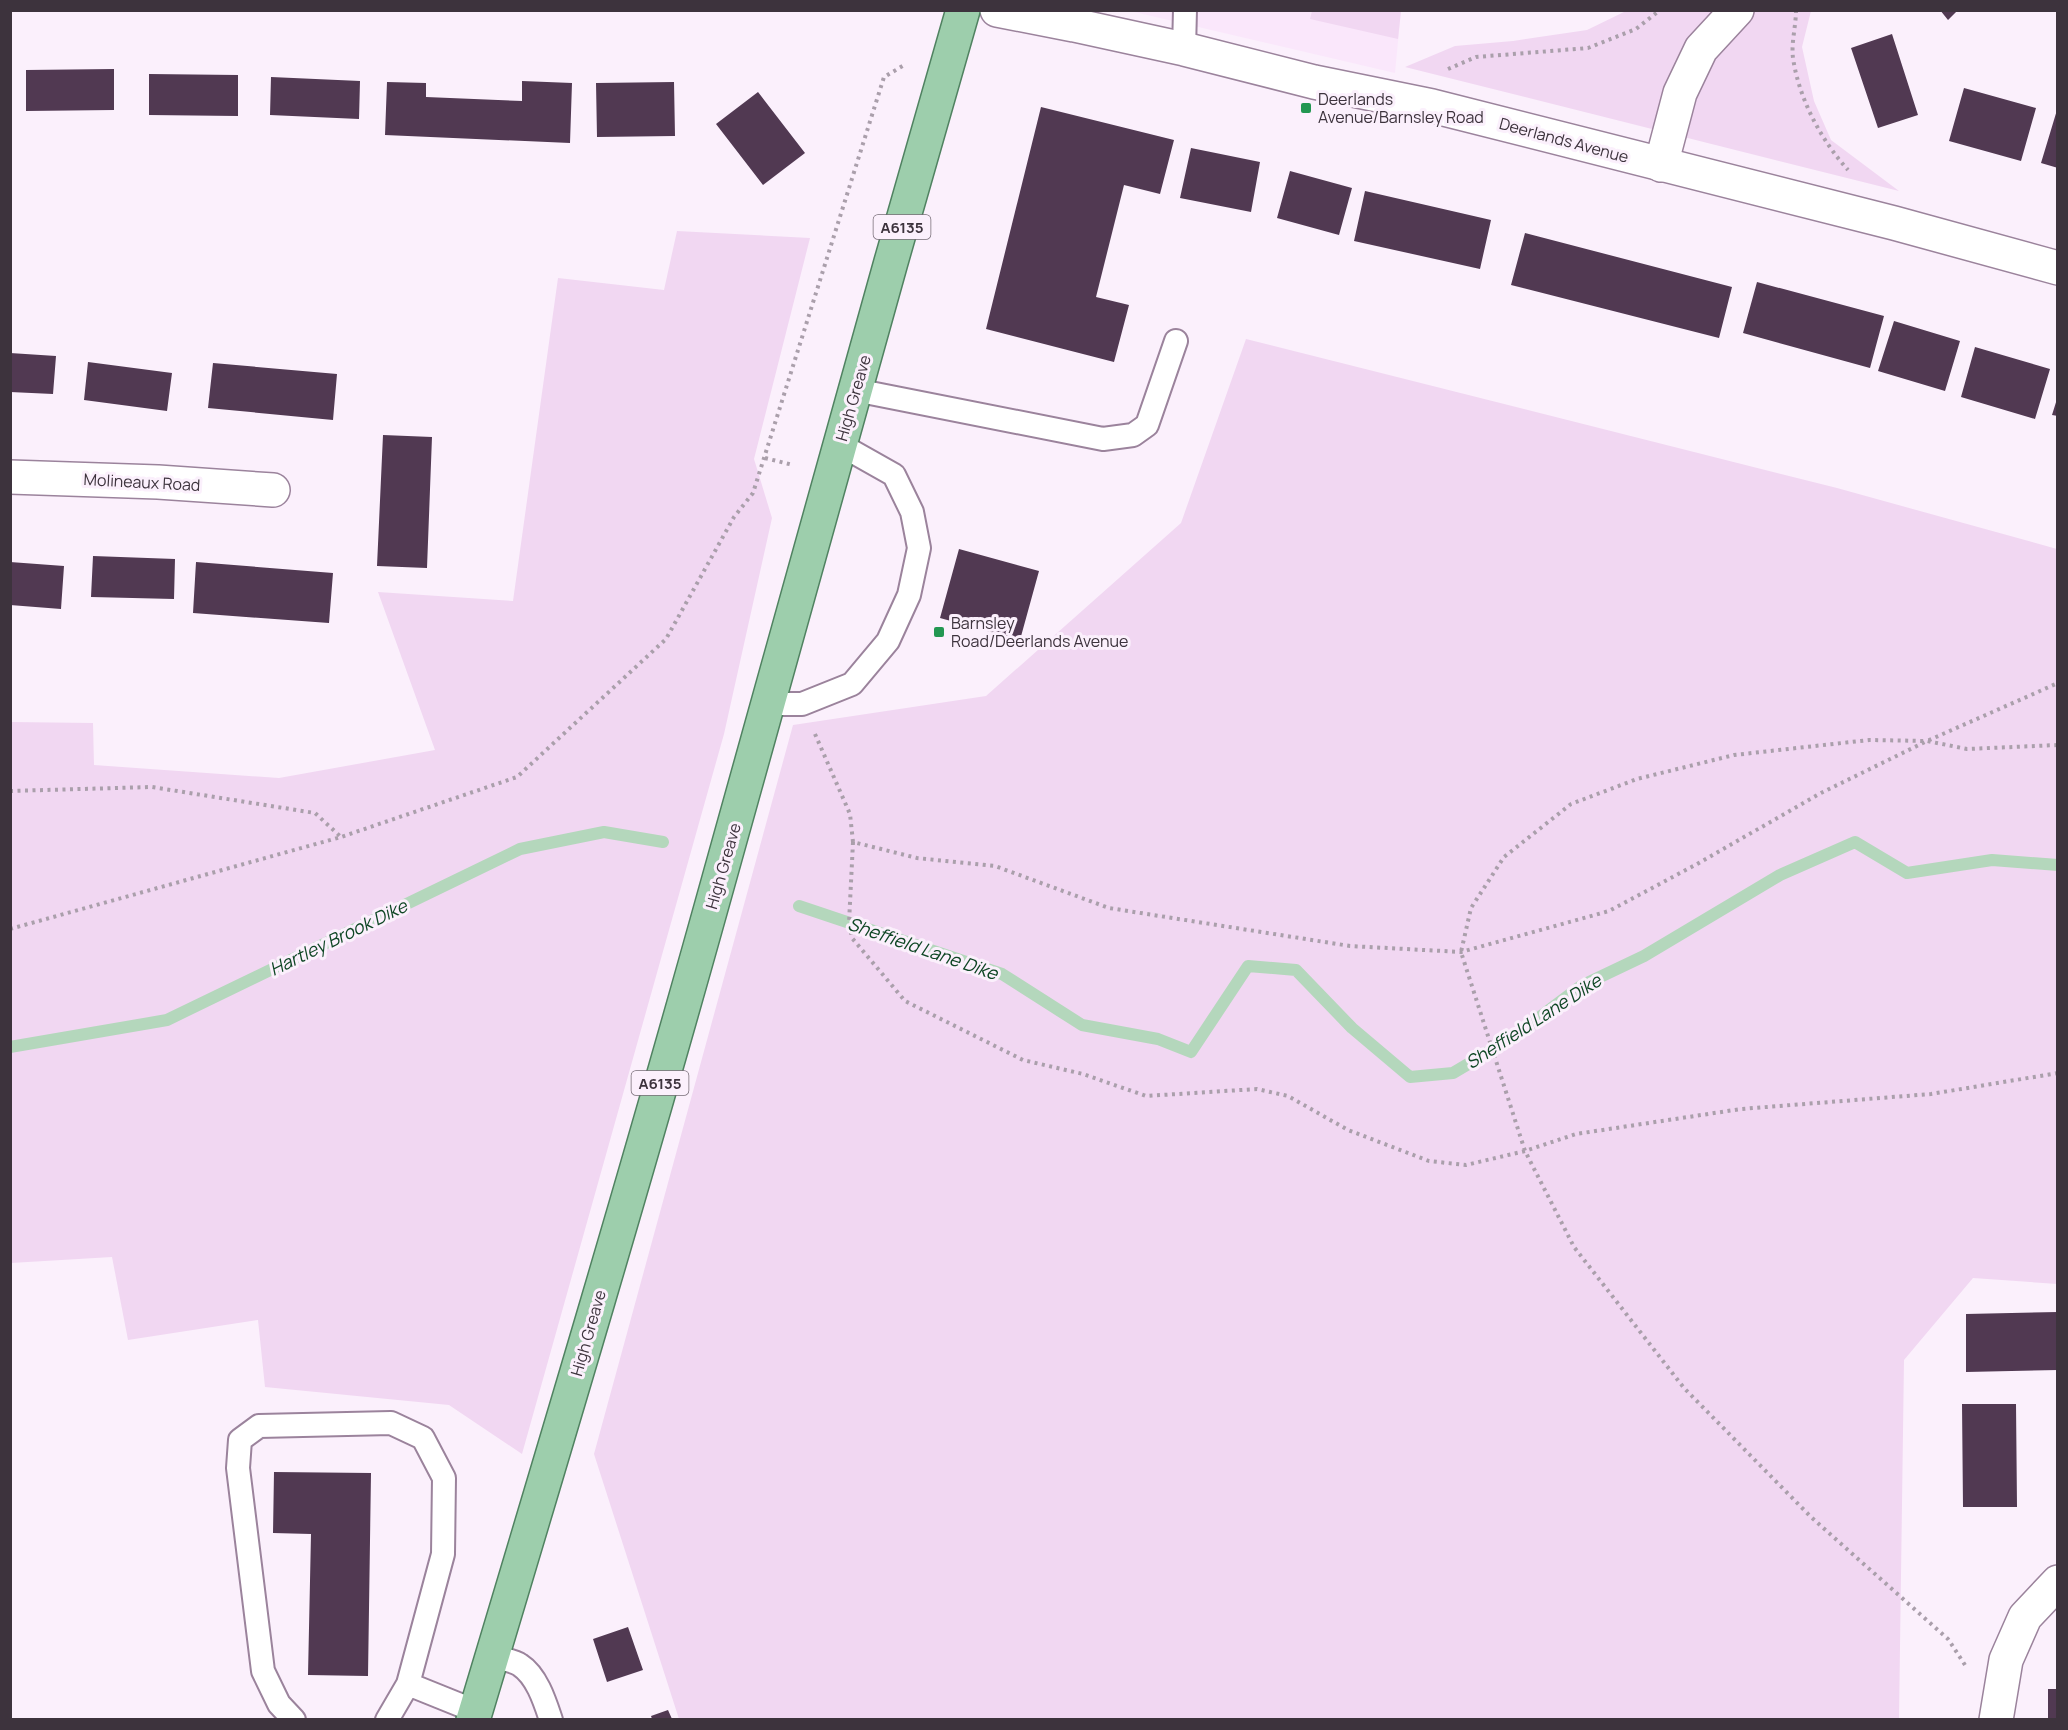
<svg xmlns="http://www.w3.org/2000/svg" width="2068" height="1730" font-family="Manrope,sans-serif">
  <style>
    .built { fill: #fae7fb }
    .green { fill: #f1d7f2 }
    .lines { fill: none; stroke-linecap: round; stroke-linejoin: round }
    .stream { stroke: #b4d7bc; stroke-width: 12 }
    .building { fill: #513952 }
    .lane-casing { stroke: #9b839c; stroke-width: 26 }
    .street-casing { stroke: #9b839c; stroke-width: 36 }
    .secondary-casing { stroke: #9b839c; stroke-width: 36 }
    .primary-casing { stroke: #508261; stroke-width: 36 }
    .path { stroke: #aa9fab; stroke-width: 4; stroke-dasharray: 3 4.5; stroke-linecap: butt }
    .lane { stroke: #fff; stroke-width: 22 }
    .street { stroke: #fff; stroke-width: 33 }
    .secondary { stroke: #fff; stroke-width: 33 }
    .primary { stroke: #9dceac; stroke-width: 33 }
    .poi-dot { fill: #239752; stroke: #fbf0fc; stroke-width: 2 }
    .labels { text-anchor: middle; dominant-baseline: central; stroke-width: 6; stroke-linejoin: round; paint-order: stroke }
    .shield { fill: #fbf0fc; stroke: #766c76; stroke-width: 1.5 }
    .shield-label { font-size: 15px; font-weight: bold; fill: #3d333d }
    .poi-label { font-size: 16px; fill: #3d333d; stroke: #fbf0fc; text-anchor: start }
    .street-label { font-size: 16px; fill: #3d333d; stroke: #fbf0fc }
    .water-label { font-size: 18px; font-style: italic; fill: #0e4624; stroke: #fbf0fc }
  </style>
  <rect width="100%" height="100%" fill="#fbf0fc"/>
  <path class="built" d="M 1130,11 L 1401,11 L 1395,73 Z"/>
  <path class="green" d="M 1312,11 L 1401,11 L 1398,39 L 1310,19 Z
    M 1626,11 L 1811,11 L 1802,47 L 1814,101 L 1831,140 L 1899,191 L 1405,67 L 1455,46 L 1513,41 L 1587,30 Z
    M 677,231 L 810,238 L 754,459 L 772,518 L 724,734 L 522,1454 L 449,1405 L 265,1387 L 258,1320 L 128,1340 L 112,1257 L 11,1263 L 11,722 L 93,723 L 94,765 L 279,778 L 435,750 L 378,592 L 513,601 L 558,278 L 664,290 Z
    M 1246,339 L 1837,488 L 2057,549 L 2057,1284 L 1973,1278 L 1904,1360 L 1899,1719 L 679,1719 L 594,1454 L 793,725 L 986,696 L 1181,523 Z"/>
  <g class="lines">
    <path class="stream" d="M 799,906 L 1002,974 L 1082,1025 L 1158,1039 L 1191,1052 L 1248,966 L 1296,970 L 1352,1028 L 1410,1077 L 1453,1073 L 1512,1038 L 1581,986 L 1644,956 L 1780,875 L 1855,842 L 1907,873 L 1992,860 L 2058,865
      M 10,1047 L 167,1020 L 520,849 L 604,832 L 663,842"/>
  </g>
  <path class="building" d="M 1940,10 L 1958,10 L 1948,20 Z
    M 1892,34 L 1918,115 L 1878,128 L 1851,48 Z
    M 114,69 L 114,110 L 26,111 L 26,70 Z
    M 149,74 L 238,75 L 238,116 L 149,115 Z
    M 271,77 L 360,81 L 359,119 L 270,115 Z
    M 522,81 L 572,83 L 570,143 L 385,135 L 387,82 L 426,83 L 426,97 L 522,101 Z
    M 674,82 L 675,136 L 597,137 L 596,83 Z
    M 1964,88 L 2036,108 L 2021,161 L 1949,141 Z
    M 758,92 L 805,153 L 763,185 L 716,124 Z
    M 1041,107 L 1174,140 L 1160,194 L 1124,185 L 1096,297 L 1129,305 L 1114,362 L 986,329 Z
    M 2057,110 L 2058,111 L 2058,168 L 2041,163 Z
    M 1191,148 L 1260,162 L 1251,212 L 1180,198 Z
    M 1290,171 L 1352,188 L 1339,235 L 1277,218 Z
    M 1365,191 L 1491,220 L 1480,269 L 1354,241 Z
    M 1525,233 L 1732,287 L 1719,338 L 1511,285 Z
    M 1757,282 L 1884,316 L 1870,368 L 1743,333 Z
    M 1894,321 L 1960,341 L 1945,391 L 1878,371 Z
    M 1975,347 L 2050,369 L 2035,419 L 1961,397 Z
    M 10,353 L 56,356 L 53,394 L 10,392 Z
    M 88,362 L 172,373 L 167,411 L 84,400 Z
    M 213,363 L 337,374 L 333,420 L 208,408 Z
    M 2057,399 L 2058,399 L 2058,416 L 2052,415 Z
    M 383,435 L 432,437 L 427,568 L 377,566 Z
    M 959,549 L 1039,571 L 1020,640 L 940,618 Z
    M 93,556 L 175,559 L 174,599 L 91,597 Z
    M 10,562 L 64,566 L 61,609 L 10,605 Z
    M 196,562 L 333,573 L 329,623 L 193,613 Z
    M 2058,1312 L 2058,1370 L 1966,1372 L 1966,1314 Z
    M 1962,1404 L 2016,1404 L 2017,1507 L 1963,1507 Z
    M 274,1472 L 371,1473 L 368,1676 L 308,1675 L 311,1534 L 273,1533 Z
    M 628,1627 L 643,1670 L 607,1682 L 593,1639 Z
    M 2048,1689 L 2058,1689 L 2058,1719 L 2048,1719 Z
    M 668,1710 L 672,1719 L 652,1719 L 651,1716 Z"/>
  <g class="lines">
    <defs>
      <path id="lane" d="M 1184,49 L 1185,10
        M 855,390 L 1103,439 L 1133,435 L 1147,425 L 1176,341
        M 768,704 L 802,704 L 852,684 L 888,641 L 909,595 L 919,548 L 912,512 L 894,475 L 839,444
        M 492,1656 C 500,1659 513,1660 520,1665 C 537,1676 545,1702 551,1720
        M 408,1684 L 475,1711
        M 294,1720 L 279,1704 L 263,1671 L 238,1468 L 240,1440 L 259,1426 L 391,1423 L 423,1438 L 444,1478 L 443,1554 L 408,1684 L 387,1720"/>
      <path id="street" d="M 1661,165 L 1680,93 L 1701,49 L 1737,10
        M 10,477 L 158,482 L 273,490
        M 1996,1720 L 2006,1660 L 2025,1617 L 2058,1582"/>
      <path id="secondary" d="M 997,10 L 1074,25 L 1184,49 L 1314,82 L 1432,106 L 1894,223 L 2058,268"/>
      <path id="primary" d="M 473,1720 C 557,1440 641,1160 719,879 C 800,590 879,299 963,10"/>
    </defs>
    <use href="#lane" class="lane-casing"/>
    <use href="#street" class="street-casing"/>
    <use href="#secondary" class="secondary-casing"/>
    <use href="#primary" class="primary-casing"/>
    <path class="path" d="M 1796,10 C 1796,26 1791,43 1793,58 C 1799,99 1821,140 1848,170
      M 1448,69 L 1476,57 L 1588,48 L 1636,29 L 1660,10
      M 765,458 L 793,465
      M 815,734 L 850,814 L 853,842 L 917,858 L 995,866 L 1109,908 L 1350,946 L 1461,952 L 1609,911 L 1697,864 L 1821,793 L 1927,741 L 2058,683
      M 10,791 L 152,787 L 315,813 L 341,837
      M 853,842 L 849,923 L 852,938 L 905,1001 L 1023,1060 L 1083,1074 L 1146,1096 L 1257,1089 L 1288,1096 L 1348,1130 L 1429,1161 L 1466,1165 L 1525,1151 L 1576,1134 L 1741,1109 L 1931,1094 L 2058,1073
      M 10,929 L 341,837 L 517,777 L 666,639 L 734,517 L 753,493 L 884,77 L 906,64
      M 1965,1665 L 1948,1639 L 1811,1517 L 1684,1388 L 1574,1247 L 1525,1151 L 1461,952 L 1471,908 L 1504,857 L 1571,804 L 1637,779 L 1734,755 L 1869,740 L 1927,741 L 1967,749 L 2058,745"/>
    <use href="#lane" class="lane"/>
    <use href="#street" class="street"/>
    <use href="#secondary" class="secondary"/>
    <use href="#primary" class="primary"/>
  </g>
  <g class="poi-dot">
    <rect x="1300" y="102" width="12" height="12" rx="3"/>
    <rect x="933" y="626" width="12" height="12" rx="3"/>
  </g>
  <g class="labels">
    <g class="shield">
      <rect x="873.5" y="215" width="57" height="24" rx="4.5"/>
      <rect x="631.5" y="1071" width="57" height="24" rx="4.5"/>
    </g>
    <g class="shield-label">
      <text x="902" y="227">A6135</text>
      <text x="660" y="1083">A6135</text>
    </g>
    <g class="poi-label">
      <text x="1318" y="99">Deerlands<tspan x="1318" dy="18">Avenue/Barnsley Road</tspan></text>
      <text x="951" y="623">Barnsley<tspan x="951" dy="18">Road/Deerlands Avenue</tspan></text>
    </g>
    <g class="street-label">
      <text transform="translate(1564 140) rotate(15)">Deerlands Avenue</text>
      <text transform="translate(853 398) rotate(-74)">High Greave</text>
      <text transform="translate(142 482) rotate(3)">Molineaux Road</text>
      <text transform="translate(723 866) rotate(-74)">High Greave</text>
      <text transform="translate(588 1333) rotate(-74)">High Greave</text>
    </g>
    <g class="water-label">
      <text transform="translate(338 937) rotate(-26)">Hartley Brook Dike</text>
      <text transform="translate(923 948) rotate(19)">Sheffield Lane Dike</text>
      <text transform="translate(1533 1021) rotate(-33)">Sheffield Lane Dike</text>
    </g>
  </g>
  <rect width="2068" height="1730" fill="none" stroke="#3d333d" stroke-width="24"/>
</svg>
